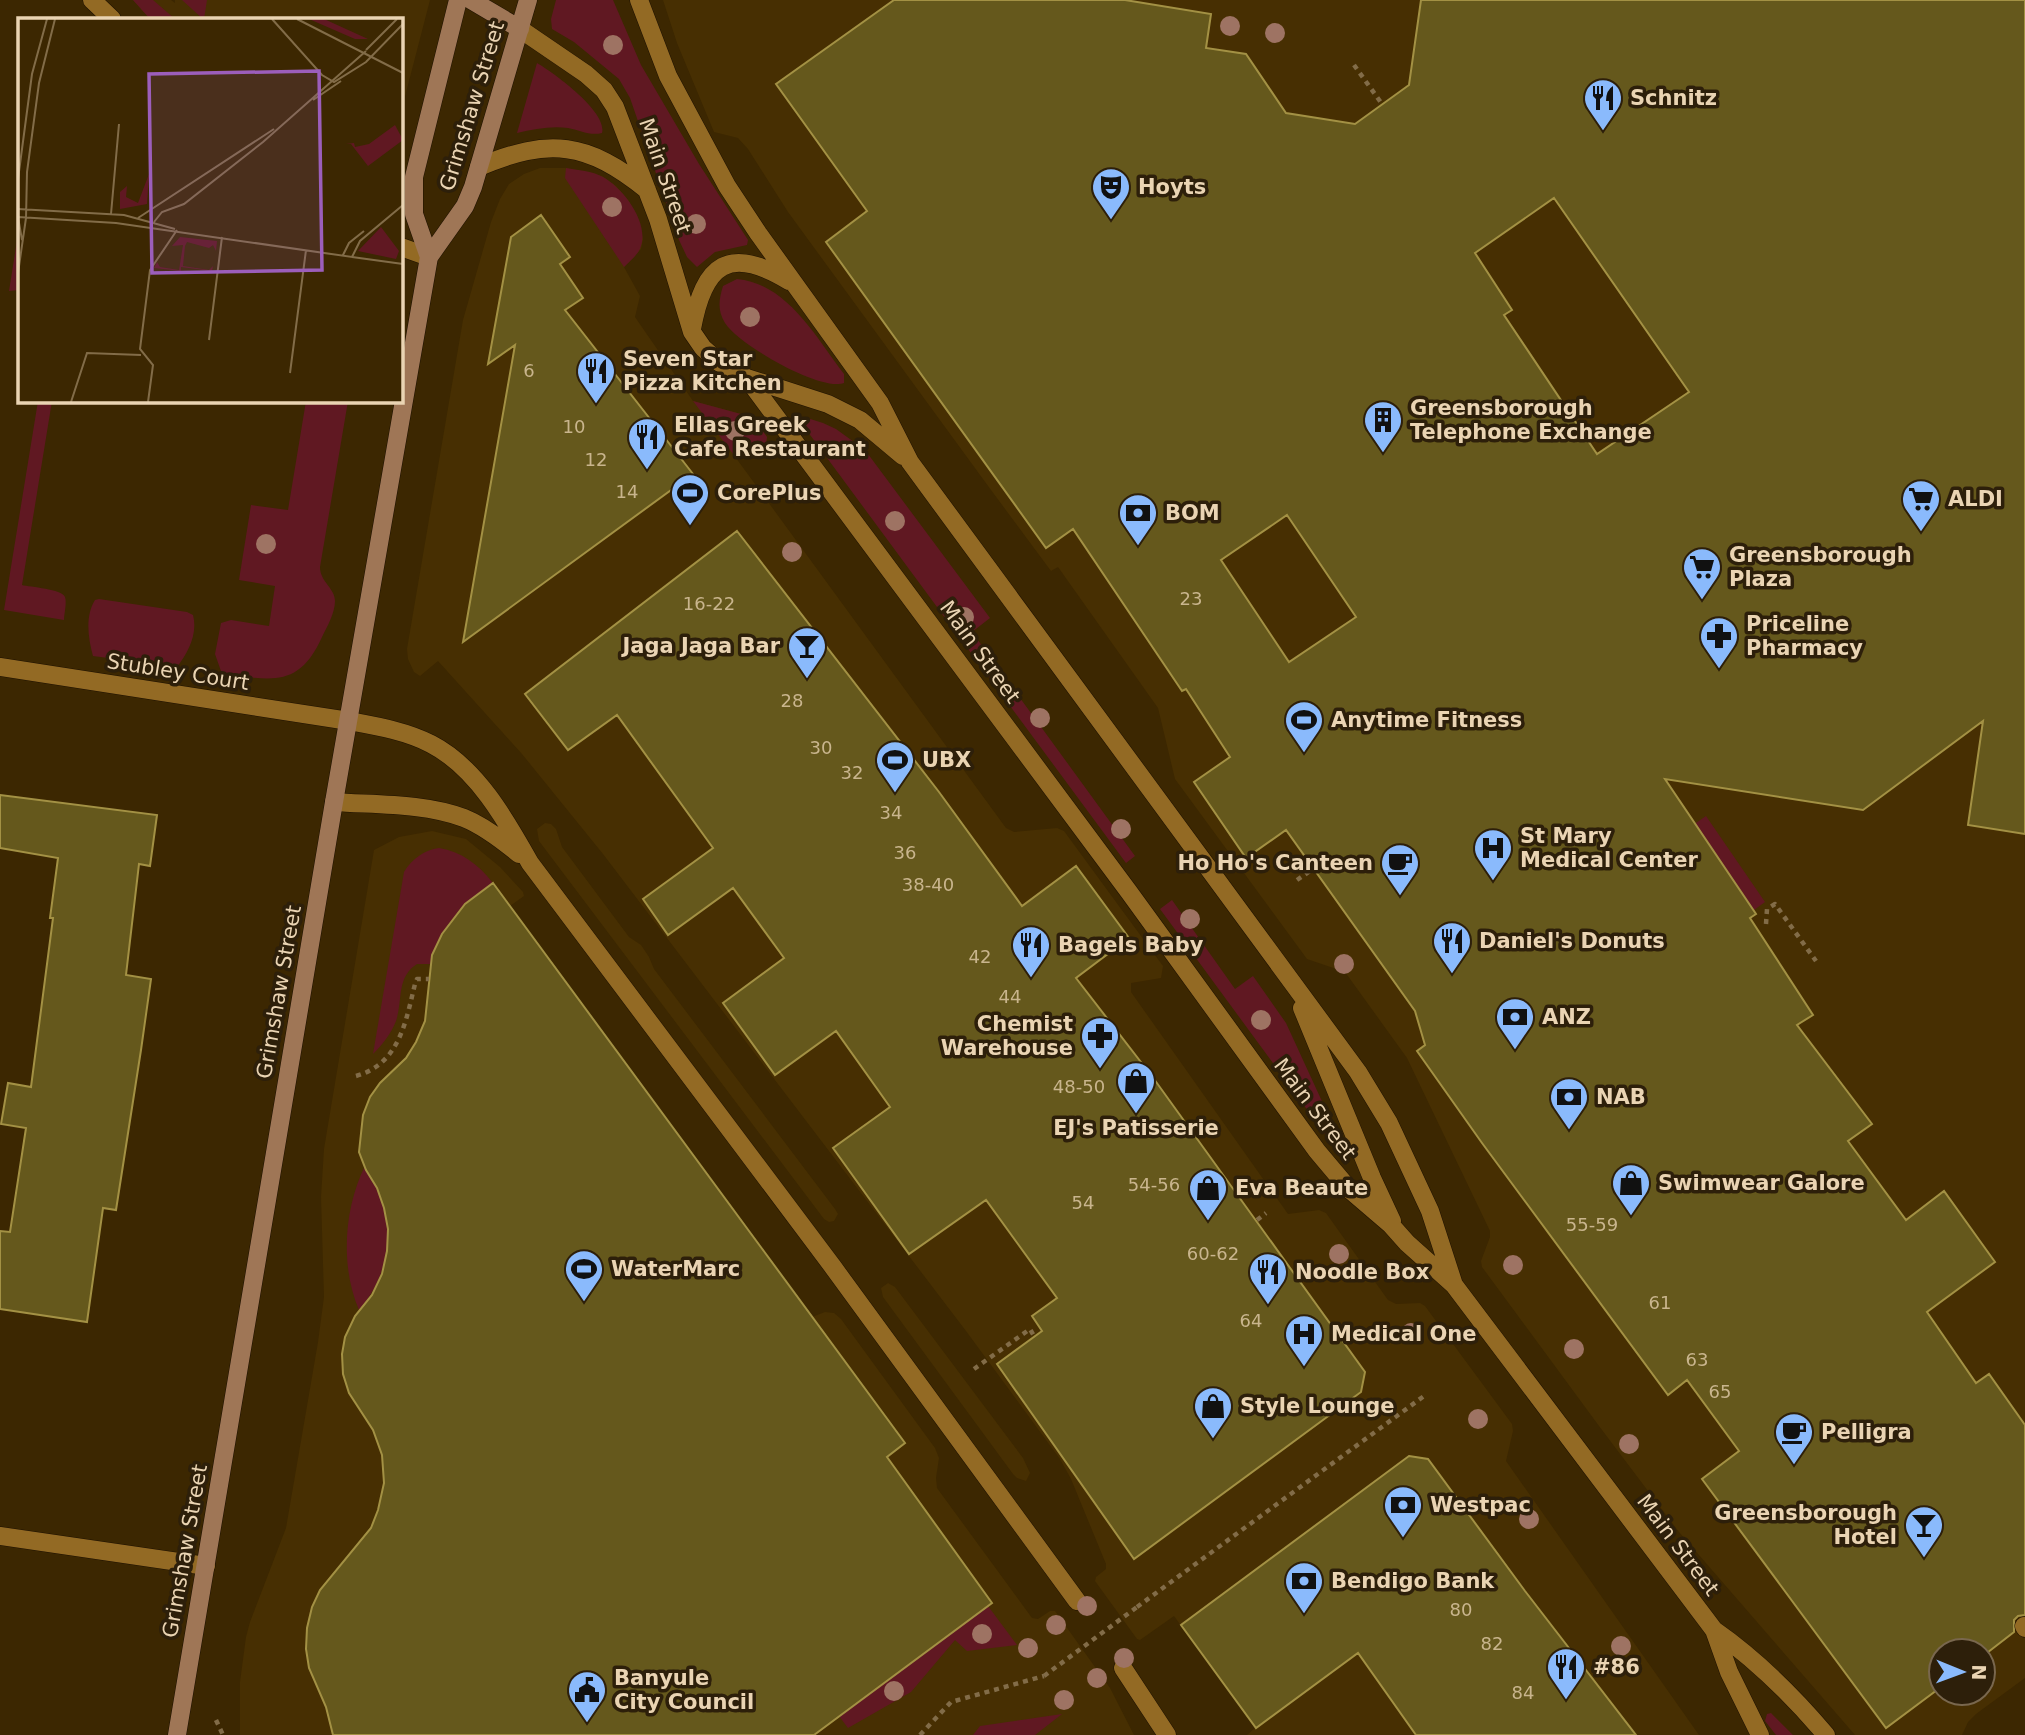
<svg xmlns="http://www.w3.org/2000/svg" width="2025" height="1735" font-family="'DejaVu Sans',sans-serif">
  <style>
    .built { fill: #472f02; fill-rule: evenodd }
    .green { fill: #601822 }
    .building { fill: #65581c; stroke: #a39144; stroke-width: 2; fill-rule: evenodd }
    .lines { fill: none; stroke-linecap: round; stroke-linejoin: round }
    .service-casing { stroke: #1e1100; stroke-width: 19 }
    .minor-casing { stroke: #1e1100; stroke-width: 19 }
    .tertiary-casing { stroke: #1e1100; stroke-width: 19 }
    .secondary-casing { stroke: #1e1100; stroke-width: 19 }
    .path { stroke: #826c48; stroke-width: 4.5; stroke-dasharray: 5 5; stroke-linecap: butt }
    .service { stroke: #936a24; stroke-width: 18 }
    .minor { stroke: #936a24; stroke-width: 18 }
    .tertiary { stroke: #936a24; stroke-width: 18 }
    .secondary { stroke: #9f7656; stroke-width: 18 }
    .path-bridge { stroke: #826c48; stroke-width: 4.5; stroke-dasharray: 5 5; stroke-linecap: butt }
    .tree { fill: #9e7363 }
    .labels { text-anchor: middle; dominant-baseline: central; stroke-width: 7; stroke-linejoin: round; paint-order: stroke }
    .number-label { font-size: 18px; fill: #c9b58d }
    .poi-label { font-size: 21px; font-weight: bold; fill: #ead4b3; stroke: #2d1f0a; text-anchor: start }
    .street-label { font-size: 21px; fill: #ead4b3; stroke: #2d1f0a }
    .inset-road { fill: none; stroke: #826c48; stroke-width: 2 }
    .view { fill: #9c5ebb; fill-opacity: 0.15; stroke: #9c5ebb; stroke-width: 3.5 }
    .inset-edge { fill: none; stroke: #ead4b3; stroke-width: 3.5 }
  </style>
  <rect width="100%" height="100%" fill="#3c2701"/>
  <path class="built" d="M 133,0 L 171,0 L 175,3 L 175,0 L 430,0 L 401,112 L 401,19 L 150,19 Z
    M 663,0 L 2025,0 L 2025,1678 L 1976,1714 L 1968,1722 L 1962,1735 L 1855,1735 L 1679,1532 L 1599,1426 L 1482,1267 L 1481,1261 L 1490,1237 L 1490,1231 L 1407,1058 L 1345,972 L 1307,959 L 1175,779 L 1158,708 L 1058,567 L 1051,571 L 991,490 L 788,212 L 748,149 L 738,138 L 714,132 L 677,43 ZM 1941,1651 L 1983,1651 L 1983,1693 L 1941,1693 Z
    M 540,168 L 566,168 L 602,176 L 616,186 L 628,200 L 637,216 L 643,239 L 641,249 L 624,267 L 640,296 L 635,317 L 693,401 L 752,417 L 767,437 L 766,444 L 736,450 L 736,458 L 1006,828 L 1014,832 L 1057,828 L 1064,831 L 1116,902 L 1163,966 L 1161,978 L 1131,983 L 1131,992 L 1288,1214 L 1319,1210 L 1326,1213 L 1388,1300 L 1396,1304 L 1420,1303 L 1425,1306 L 1512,1424 L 1513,1431 L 1506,1461 L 1699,1735 L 1247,1735 L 1255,1728 L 1174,1616 L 1140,1640 L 1137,1639 L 1095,1581 L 1096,1577 L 1106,1569 L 1106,1564 L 1071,1479 L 1060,1459 L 966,1331 L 603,854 L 522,754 L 438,661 L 420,676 L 414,672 L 408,659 L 407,649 L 463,320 L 491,222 L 500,199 L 509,184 L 524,174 Z
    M 545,823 L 551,824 L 556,829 L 562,847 L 629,937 L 641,945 L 649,957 L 654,969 L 835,1209 L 838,1214 L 834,1221 L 829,1222 L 824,1219 L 539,841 L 537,829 Z
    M 432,831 L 466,839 L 500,867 L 523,892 L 524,896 L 510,906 L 812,1317 L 825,1312 L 834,1313 L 841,1319 L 935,1448 L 939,1458 L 936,1478 L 937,1488 L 1032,1618 L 1038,1619 L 1050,1611 L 1055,1611 L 1110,1688 L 1134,1735 L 240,1735 L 240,1682 L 246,1637 L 250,1622 L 286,1528 L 318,1342 L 324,1297 L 321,1197 L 324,1149 L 374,850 L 399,837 Z
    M 888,1283 L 895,1287 L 1023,1458 L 1030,1473 L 1026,1481 L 1017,1478 L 1013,1474 L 883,1297 L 881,1288 Z"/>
  <path class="green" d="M 133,0 L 153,0 L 175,19 L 150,19 Z
    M 182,0 L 207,0 L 204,19 L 203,19 Z
    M 556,0 L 613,0 L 641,65 L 699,164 L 748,240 L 747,245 L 715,252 L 697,267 L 687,257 L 679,240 L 630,98 L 619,79 L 574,42 L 552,29 L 551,19 Z
    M 537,63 C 554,73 608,112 602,133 C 590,136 579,130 568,128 C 551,126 534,129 517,133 Z
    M 566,168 C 578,170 592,171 603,177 C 623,188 649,222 641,246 C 639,254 630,261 624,267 L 565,178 Z
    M 19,228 L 19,290 L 9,291 Z
    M 737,279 C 788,284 816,338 844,374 L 844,383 C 820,392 738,344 725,323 C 717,310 719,299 723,286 Z
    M 38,401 L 52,401 L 22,585 C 30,587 62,589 65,597 C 67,603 64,614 64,620 L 4,610 Z
    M 306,401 L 348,401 L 320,567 C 320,582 335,588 335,601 C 335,613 327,627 322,637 C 298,690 270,679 222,674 L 215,654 L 221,623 L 231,620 L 269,626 L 275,586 L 239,580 L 251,505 L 288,510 Z
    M 693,401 L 752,417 L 767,437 L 766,444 L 736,450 L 736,458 Z
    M 804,417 L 823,423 L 836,429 L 865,450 L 990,618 L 972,632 L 1135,856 L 1126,863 L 802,424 L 802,419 Z
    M 99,599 L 187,612 L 193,615 C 198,634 188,653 177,667 L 93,656 C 88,638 85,616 95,600 Z
    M 1706,816 L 1765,902 L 1754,910 L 1703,835 L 1677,836 Z
    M 439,848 C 462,852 478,864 493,883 C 456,910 447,921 431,964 L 417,964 C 396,977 403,1001 396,1021 C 391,1034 382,1045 373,1054 L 404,872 C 412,859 424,850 439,848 Z
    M 1172,900 L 1235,989 L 1253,976 L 1286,1023 L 1337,1134 L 1338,1145 L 1333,1145 L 1160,909 Z
    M 365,1166 C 368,1175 375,1182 378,1190 C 395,1234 389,1275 359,1310 C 340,1266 344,1208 365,1166 Z
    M 988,1606 L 1017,1645 L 967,1651 L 955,1640 L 911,1692 L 848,1728 L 839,1716 Z
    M 1771,1713 L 1793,1735 L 1776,1735 L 1765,1721 L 1767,1714 Z
    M 1062,1714 L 1035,1735 L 973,1735 L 980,1726 Z"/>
  <path class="building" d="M 894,0 L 1125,0 L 1211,14 L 1206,48 L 1246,54 L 1286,113 L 1355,124 L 1409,85 L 1421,0 L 2025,0 L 2025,834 L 1968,825 L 1983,721 L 1863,810 L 1665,779 L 1756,914 L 1750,918 L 1813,1015 L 1797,1025 L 1872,1124 L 1848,1141 L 1906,1220 L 1944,1191 L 1995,1262 L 1927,1312 L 1976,1383 L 1989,1374 L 2025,1425 L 2025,1615 L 2018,1616 L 2014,1620 L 2014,1632 L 1983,1656 L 1983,1651 L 1941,1651 L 1941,1687 L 1886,1728 L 1702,1479 L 1739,1451 L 1687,1380 L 1668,1395 L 1482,1143 L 1417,1051 L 1425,1045 L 1415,1011 L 1286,830 L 1246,858 L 1194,782 L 1230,757 L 1186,689 L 1182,691 L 1073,529 L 1046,548 L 826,242 L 867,211 L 776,84 ZM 1554,198 L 1689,392 L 1597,454 L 1504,315 L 1512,310 L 1475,253 ZM 1287,515 L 1356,617 L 1289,662 L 1221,560 Z
    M 541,215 L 570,257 L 560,264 L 583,298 L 565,310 L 693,474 L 463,642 L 515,345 L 488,364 L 511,237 Z
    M 737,531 L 939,792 L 1022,906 L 1076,866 L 1129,938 L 1076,978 L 1154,1079 L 1365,1372 L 1361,1392 L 1134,1559 L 997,1364 L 1042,1331 L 1032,1316 L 1057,1298 L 986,1200 L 909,1254 L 833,1148 L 890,1107 L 836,1031 L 775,1075 L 723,1003 L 784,958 L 733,888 L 668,935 L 643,899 L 713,848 L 617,715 L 568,750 L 525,694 Z
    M 0,795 L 157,815 L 150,866 L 139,864 L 126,975 L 151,979 L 141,1050 L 116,1210 L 103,1208 L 87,1322 L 0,1309 L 0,1231 L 10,1232 L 26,1128 L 1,1124 L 8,1083 L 31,1087 L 53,918 L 50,918 L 58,858 L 0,848 Z
    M 493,883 L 905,1443 L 887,1457 L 992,1603 L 814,1735 L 333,1735 L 326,1707 L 309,1668 L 306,1649 L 307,1628 L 312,1607 L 320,1590 L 371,1528 L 378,1510 L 384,1483 L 382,1455 L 373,1430 L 349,1393 L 343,1374 L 342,1354 L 345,1337 L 355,1316 L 372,1295 L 382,1274 L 387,1251 L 388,1229 L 384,1208 L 377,1188 L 366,1170 L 359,1152 L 363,1115 L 370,1097 L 380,1083 L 406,1058 L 416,1042 L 425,1021 L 432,955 L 442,934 L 465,904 Z
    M 1409,1456 L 1428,1459 L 1525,1591 L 1636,1735 L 1416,1735 L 1358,1653 L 1256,1728 L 1181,1625 Z"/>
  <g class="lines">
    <defs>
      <path id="service" d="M 349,721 C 376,726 406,731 431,744 C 476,767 506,820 530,863 L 833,1267 L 1077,1601
        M 334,802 C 376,805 424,803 464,818 C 484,826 502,840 519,854
        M 2024,1626 L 2025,1628
        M 1123,1668 L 1167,1735"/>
      <path id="minor" d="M 92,0 L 112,19
        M 401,247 L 429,257
        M 0,667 L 349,721
        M 0,1536 L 206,1566"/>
      <path id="tertiary" d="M 639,0 L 668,76 L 727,186 L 758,233 L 880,403 L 910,462 L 1358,1072 L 1389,1123 L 1430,1211 L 1454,1285
        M 520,29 L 586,74 L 604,90 L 615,107 L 658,219 L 692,332 L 703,348 L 720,363 L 747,378 L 828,404 L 860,420 L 903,456
        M 479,167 C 549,137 588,142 647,190
        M 692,329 C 704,263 729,245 789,281
        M 747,378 L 1129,892 L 1317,1151 L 1349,1189 L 1391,1225 L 1407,1243 L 1454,1285 L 1714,1630 L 1729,1672 L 1760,1735
        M 1302,1008 L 1372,1178 L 1392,1221
        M 1714,1630 C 1757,1660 1792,1695 1826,1735"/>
      <path id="secondary" d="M 471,0 L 520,29
        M 429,257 L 414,214 L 414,177 L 458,0
        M 177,1735 L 334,802 L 429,257 L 465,206 L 473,187 L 528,0"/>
    </defs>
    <use href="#service" class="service-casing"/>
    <use href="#minor" class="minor-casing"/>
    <use href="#tertiary" class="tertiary-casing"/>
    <use href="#secondary" class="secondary-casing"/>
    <path class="path" d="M 1354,65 L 1382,104
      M 1297,880 L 1313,869
      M 1766,924 L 1767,909 L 1775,904 L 1816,961
      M 356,1076 C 400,1064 406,1020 415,984 L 417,979 L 429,979
      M 1257,1220 L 1266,1213
      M 974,1369 L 1030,1329 L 1034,1336
      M 1137,1607 L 1424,1396
      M 216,1720 L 223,1735
      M 920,1735 L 951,1702 L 1044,1676"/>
    <use href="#service" class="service"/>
    <use href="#minor" class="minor"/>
    <use href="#tertiary" class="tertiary"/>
    <use href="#secondary" class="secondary"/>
    <path class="path-bridge" d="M 1044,1676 L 1137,1607"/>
  </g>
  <g class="tree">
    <circle cx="1230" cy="26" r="10"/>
    <circle cx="1275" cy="33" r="10"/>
    <circle cx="613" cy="45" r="10"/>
    <circle cx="612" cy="207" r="10"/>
    <circle cx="696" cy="224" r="10"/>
    <circle cx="750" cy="317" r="10"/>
    <circle cx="735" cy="431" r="10"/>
    <circle cx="895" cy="521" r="10"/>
    <circle cx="266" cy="544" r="10"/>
    <circle cx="792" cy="552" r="10"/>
    <circle cx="964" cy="617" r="10"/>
    <circle cx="1040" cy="718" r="10"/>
    <circle cx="1121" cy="829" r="10"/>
    <circle cx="1190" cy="919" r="10"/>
    <circle cx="1344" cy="964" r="10"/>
    <circle cx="1261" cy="1020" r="10"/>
    <circle cx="1339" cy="1254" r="10"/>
    <circle cx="1513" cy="1265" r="10"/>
    <circle cx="1411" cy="1333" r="10"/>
    <circle cx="1574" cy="1349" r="10"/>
    <circle cx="1478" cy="1419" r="10"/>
    <circle cx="1629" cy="1444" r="10"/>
    <circle cx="1529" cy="1519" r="10"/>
    <circle cx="1087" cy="1606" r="10"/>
    <circle cx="1056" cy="1625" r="10"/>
    <circle cx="982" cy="1634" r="10"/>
    <circle cx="1621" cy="1646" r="10"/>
    <circle cx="1028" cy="1648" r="10"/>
    <circle cx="1124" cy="1658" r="10"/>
    <circle cx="1097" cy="1678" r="10"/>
    <circle cx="894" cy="1691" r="10"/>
    <circle cx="1064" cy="1700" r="10"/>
  </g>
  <defs>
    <symbol id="restaurant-pin" viewBox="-11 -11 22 30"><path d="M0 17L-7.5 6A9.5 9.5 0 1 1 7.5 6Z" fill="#8abafc" stroke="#2d1f0a"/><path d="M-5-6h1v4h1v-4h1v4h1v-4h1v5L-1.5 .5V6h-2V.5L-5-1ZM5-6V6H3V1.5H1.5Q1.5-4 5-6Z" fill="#111"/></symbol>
    <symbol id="theatre-pin" viewBox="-11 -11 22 30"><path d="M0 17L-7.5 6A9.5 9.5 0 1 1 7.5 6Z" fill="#8abafc" stroke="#2d1f0a"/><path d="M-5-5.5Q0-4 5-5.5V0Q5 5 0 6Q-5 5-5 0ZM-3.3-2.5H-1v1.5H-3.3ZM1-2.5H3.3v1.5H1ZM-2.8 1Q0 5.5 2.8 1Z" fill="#111"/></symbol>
    <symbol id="building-pin" viewBox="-11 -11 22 30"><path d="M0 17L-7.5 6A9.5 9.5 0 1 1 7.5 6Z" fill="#8abafc" stroke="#2d1f0a"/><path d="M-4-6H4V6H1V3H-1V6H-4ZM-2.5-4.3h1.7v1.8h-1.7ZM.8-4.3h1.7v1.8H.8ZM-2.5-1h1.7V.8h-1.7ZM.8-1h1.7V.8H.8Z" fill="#111"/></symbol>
    <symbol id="stadium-pin" viewBox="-11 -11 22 30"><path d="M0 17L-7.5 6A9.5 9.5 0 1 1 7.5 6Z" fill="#8abafc" stroke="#2d1f0a"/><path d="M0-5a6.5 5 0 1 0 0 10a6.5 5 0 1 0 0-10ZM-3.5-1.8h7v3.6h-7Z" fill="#111"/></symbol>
    <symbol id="supermarket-pin" viewBox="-11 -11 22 30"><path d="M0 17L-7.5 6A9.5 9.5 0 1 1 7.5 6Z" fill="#8abafc" stroke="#2d1f0a"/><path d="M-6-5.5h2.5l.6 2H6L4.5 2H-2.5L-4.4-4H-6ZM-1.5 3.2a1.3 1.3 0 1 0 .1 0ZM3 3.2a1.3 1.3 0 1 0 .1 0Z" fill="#111"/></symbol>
    <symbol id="bank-pin" viewBox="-11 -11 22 30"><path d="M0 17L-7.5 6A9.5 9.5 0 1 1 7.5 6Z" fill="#8abafc" stroke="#2d1f0a"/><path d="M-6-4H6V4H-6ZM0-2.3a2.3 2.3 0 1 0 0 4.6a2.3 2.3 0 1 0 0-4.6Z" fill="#111"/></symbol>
    <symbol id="pharmacy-pin" viewBox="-11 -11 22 30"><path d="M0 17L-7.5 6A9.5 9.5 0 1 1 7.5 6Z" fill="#8abafc" stroke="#2d1f0a"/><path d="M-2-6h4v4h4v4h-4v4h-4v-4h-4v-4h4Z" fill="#111"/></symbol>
    <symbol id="bar-pin" viewBox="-11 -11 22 30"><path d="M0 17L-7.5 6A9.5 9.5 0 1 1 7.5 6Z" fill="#8abafc" stroke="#2d1f0a"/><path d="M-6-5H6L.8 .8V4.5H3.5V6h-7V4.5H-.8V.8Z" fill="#111"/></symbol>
    <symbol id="hospital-pin" viewBox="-11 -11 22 30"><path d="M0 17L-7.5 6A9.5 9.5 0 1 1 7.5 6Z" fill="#8abafc" stroke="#2d1f0a"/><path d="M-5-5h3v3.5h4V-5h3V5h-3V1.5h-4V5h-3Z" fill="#111"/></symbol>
    <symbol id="cafe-pin" viewBox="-11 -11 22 30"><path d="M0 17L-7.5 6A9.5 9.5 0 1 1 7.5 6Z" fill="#8abafc" stroke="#2d1f0a"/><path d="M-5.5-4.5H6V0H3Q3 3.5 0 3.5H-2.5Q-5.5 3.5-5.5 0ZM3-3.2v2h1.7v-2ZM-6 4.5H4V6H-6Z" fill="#111"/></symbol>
    <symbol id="shop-pin" viewBox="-11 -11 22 30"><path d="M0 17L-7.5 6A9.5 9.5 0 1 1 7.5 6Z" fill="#8abafc" stroke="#2d1f0a"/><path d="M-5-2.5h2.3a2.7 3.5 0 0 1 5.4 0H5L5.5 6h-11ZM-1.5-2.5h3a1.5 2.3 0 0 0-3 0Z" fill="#111"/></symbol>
    <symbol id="civic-pin" viewBox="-11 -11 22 30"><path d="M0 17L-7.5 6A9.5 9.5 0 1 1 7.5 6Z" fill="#8abafc" stroke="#2d1f0a"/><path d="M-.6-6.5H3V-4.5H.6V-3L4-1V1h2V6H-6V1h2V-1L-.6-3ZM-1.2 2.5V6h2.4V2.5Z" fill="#111"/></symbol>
  </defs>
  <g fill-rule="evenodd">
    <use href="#restaurant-pin" x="1581" y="76" width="44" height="60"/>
    <use href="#theatre-pin" x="1089" y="165" width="44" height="60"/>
    <use href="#restaurant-pin" x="574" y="349" width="44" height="60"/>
    <use href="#building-pin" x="1361" y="398" width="44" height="60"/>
    <use href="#restaurant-pin" x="625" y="415" width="44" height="60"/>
    <use href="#stadium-pin" x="668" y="471" width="44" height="60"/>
    <use href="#supermarket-pin" x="1899" y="477" width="44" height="60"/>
    <use href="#bank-pin" x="1116" y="491" width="44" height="60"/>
    <use href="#supermarket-pin" x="1680" y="545" width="44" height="60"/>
    <use href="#pharmacy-pin" x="1697" y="614" width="44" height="60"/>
    <use href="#bar-pin" x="785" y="624" width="44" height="60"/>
    <use href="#stadium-pin" x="1282" y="698" width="44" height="60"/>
    <use href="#stadium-pin" x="873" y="738" width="44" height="60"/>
    <use href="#hospital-pin" x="1471" y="826" width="44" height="60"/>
    <use href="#cafe-pin" x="1378" y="841" width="44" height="60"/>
    <use href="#restaurant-pin" x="1430" y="919" width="44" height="60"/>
    <use href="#restaurant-pin" x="1009" y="923" width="44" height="60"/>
    <use href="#bank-pin" x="1493" y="995" width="44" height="60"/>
    <use href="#pharmacy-pin" x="1078" y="1014" width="44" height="60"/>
    <use href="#shop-pin" x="1114" y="1059" width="44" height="60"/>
    <use href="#bank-pin" x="1547" y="1075" width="44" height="60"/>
    <use href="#shop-pin" x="1609" y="1161" width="44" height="60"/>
    <use href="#shop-pin" x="1186" y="1166" width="44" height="60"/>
    <use href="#stadium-pin" x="562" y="1247" width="44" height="60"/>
    <use href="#restaurant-pin" x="1246" y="1250" width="44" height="60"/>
    <use href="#hospital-pin" x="1282" y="1312" width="44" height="60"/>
    <use href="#shop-pin" x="1191" y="1384" width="44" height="60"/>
    <use href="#cafe-pin" x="1772" y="1410" width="44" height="60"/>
    <use href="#bank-pin" x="1381" y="1483" width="44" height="60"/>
    <use href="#bar-pin" x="1902" y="1503" width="44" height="60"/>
    <use href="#bank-pin" x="1282" y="1559" width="44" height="60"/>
    <use href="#restaurant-pin" x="1544" y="1645" width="44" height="60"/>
    <use href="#civic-pin" x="565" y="1668" width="44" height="60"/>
  </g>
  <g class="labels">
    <g class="number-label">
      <text x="529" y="370">6</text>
      <text x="574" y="426">10</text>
      <text x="596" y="459">12</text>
      <text x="627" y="491">14</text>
      <text x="1191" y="598">23</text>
      <text x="709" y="603">16-22</text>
      <text x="792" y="700">28</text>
      <text x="821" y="747">30</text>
      <text x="852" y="772">32</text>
      <text x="891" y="812">34</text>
      <text x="905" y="852">36</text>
      <text x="928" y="884">38-40</text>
      <text x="980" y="956">42</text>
      <text x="1010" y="996">44</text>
      <text x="1079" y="1086">48-50</text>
      <text x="1154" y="1184">54-56</text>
      <text x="1083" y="1202">54</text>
      <text x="1592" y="1224">55-59</text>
      <text x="1213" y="1253">60-62</text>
      <text x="1660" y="1302">61</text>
      <text x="1251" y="1320">64</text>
      <text x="1697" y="1359">63</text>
      <text x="1720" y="1391">65</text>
      <text x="1461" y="1609">80</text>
      <text x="1492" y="1643">82</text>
      <text x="1523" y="1692">84</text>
    </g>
    <g class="poi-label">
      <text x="1630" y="98">Schnitz</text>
      <text x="1138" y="187">Hoyts</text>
      <text x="623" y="359">Seven Star<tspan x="623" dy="24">Pizza Kitchen</tspan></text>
      <text x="1410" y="408">Greensborough<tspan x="1410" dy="24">Telephone Exchange</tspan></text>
      <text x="674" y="425">Ellas Greek<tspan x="674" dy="24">Cafe Restaurant</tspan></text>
      <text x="717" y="493">CorePlus</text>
      <text x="1948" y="499">ALDI</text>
      <text x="1165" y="513">BOM</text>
      <text x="1729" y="555">Greensborough<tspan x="1729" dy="24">Plaza</tspan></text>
      <text x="1746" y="624">Priceline<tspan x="1746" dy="24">Pharmacy</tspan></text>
      <text x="780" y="646" text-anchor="end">Jaga Jaga Bar</text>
      <text x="1331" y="720">Anytime Fitness</text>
      <text x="922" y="760">UBX</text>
      <text x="1520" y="836">St Mary<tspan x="1520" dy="24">Medical Center</tspan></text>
      <text x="1373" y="863" text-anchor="end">Ho Ho's Canteen</text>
      <text x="1479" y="941">Daniel's Donuts</text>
      <text x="1058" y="945">Bagels Baby</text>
      <text x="1542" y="1017">ANZ</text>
      <text x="1073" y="1024" text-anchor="end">Chemist<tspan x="1073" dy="24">Warehouse</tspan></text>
      <text x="1596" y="1097">NAB</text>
      <text x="1136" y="1128" text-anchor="middle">EJ's Patisserie</text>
      <text x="1658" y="1183">Swimwear Galore</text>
      <text x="1235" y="1188">Eva Beaute</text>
      <text x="611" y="1269">WaterMarc</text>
      <text x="1295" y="1272">Noodle Box</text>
      <text x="1331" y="1334">Medical One</text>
      <text x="1240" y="1406">Style Lounge</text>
      <text x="1821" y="1432">Pelligra</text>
      <text x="1430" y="1505">Westpac</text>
      <text x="1897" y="1513" text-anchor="end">Greensborough<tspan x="1897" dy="24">Hotel</tspan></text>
      <text x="1331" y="1581">Bendigo Bank</text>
      <text x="1593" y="1667">#86</text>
      <text x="614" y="1678">Banyule<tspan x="614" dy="24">City Council</tspan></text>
    </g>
    <g class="street-label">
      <text transform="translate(472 106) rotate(-73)">Grimshaw Street</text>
      <text transform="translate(665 176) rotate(71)">Main Street</text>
      <text transform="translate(980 652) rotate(54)">Main Street</text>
      <text transform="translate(178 672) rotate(9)">Stubley Court</text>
      <text transform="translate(279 992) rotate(-80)">Grimshaw Street</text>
      <text transform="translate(1315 1109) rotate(53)">Main Street</text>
      <text transform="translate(1678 1545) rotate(53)">Main Street</text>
      <text transform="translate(185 1551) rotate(-80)">Grimshaw Street</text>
    </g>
  </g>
  <g transform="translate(18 18)">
    <rect width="385" height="385" fill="#3c2701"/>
    <path d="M 291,1 L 306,1 L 350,21 L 337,21 ZM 377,107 L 385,122 L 350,148 L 333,126 L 328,126 L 336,125 L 337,129 L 351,126 ZM 131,156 L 129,186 L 102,191 L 102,174 L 109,168 L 108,179 L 120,185 ZM 363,209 L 381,233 L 378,241 L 340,233 ZM 162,219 L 199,223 L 198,233 L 195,227 L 191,230 L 169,224 L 167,228 L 165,248 L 191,252 L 195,248 L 194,253 L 163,249 L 163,253 L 136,250 L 139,244 L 142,249 L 161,252 L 165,227 L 154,228 Z" fill="#601822"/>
    <path class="inset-road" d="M 254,1 L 304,57 L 316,64 L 348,44 L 385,6M 279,1 L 385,55M 348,32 L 379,1M 295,82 L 323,63M 0,161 L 14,56 L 29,1M 0,191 L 106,197 L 157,211M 93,196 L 101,106M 0,199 L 4,222M 0,199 L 98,205 L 334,239 L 342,223 L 385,187M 8,200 L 9,154 L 21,65 L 37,1M 120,200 L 256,111M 136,204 L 144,194 L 166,186 L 245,124 L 348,33M 325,237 L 331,225 L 346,213M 334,239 L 385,246M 0,255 L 8,200M 191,322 L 204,219M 272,355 L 288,232M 53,384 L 69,335 L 123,337M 130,384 L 135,347 L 122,331 L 132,252 L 159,212"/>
    <path class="view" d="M 301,53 L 304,252 L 134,255 L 131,56 Z"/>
    <rect width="385" height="385" class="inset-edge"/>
  </g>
  <g transform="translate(1962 1672) rotate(91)"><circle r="33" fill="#2d1f0a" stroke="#79674e" stroke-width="2"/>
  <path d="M0-5L12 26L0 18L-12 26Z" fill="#8abafc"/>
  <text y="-10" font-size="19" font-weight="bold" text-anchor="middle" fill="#ead4b3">N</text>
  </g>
</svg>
